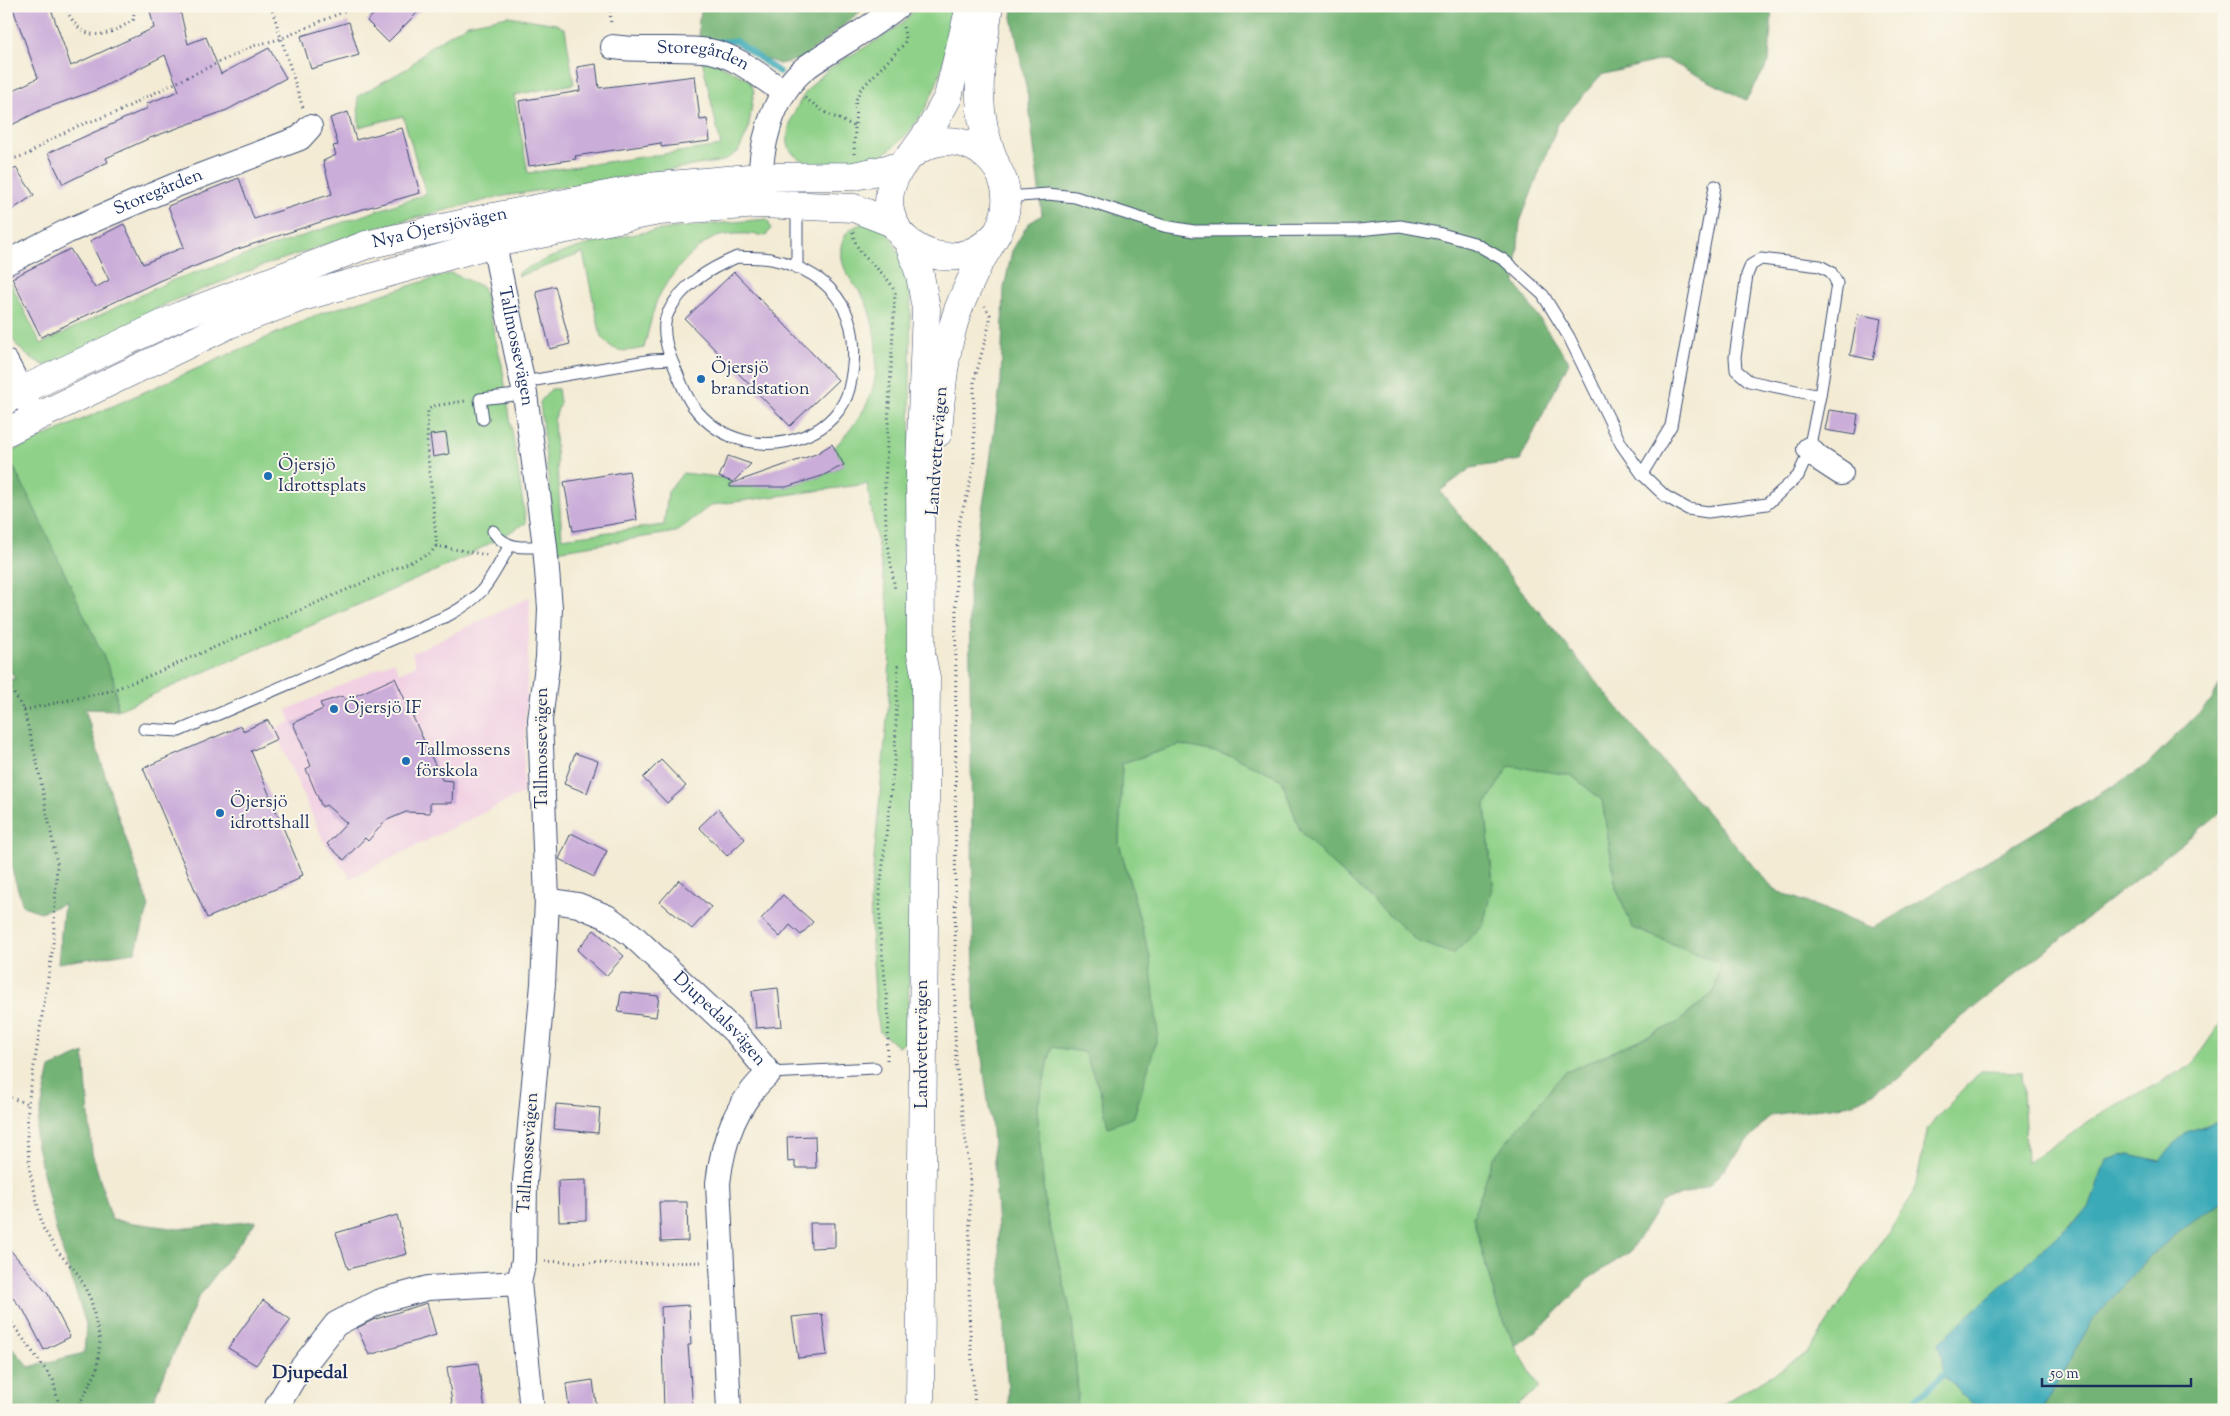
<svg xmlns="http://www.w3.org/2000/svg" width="2230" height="1416" font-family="'Sorts Mill Goudy',serif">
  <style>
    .built { fill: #f1d0e3 }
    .green { fill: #8fd189; stroke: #558074 }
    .forest { fill: #73b375; stroke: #47716a }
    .water { fill: #3aaab8; stroke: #2a6c8b }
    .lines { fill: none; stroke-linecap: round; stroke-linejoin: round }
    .stream { stroke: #3aaab8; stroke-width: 6 }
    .building { fill: #cbadd9 }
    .service-casing { stroke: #3b4b70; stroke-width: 13 }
    .minor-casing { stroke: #3b4b70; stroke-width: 26 }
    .tertiary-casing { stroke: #3b4b70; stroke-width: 29 }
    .path { stroke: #3b4b70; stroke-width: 3; stroke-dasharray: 1 4; stroke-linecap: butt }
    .service { stroke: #fff; stroke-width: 11 }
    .minor { stroke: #fff; stroke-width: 24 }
    .tertiary { stroke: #fff; stroke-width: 28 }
    .poi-dot { fill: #1f6fb2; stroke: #fbf7ec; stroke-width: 2 }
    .labels { text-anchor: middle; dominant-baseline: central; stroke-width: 4; stroke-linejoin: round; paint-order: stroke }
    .street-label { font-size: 18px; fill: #1b2f5e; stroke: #fbf7ec }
    .poi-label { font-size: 18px; fill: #1b2f5e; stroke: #fbf7ec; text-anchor: start }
    .neighbourhood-label { font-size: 19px; font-weight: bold; fill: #1b2f5e; stroke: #fbf7ec }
  </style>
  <rect width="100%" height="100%" fill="#fbf7ec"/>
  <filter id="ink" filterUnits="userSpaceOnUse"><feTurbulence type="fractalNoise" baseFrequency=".02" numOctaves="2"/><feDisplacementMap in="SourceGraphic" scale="10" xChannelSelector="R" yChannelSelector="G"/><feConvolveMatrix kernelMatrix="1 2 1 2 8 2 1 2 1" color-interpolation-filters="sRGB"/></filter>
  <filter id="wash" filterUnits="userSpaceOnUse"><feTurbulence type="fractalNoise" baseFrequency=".0096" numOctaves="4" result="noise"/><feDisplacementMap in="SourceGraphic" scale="20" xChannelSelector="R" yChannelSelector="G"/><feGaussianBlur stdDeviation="1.12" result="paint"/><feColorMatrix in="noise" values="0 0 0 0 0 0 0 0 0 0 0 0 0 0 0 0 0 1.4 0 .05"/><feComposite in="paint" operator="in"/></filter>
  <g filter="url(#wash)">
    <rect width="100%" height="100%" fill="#f3ebd4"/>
    <path class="built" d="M 530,597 L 523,793 L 351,878 L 323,840 L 274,729 L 291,722 L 287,710 L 394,661 L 399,673 L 416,665 L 412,653 Z"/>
    <path class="green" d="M 917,6 L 958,6 C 947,50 937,105 903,138 C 896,144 887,153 879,157 C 859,169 805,173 791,151 C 783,139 791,119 797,107 C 824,52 887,50 917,6 Z
      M 508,16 L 556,24 L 565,29 L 574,84 L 514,95 L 528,173 L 721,146 L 701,55 L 749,80 L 754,91 L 748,131 L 738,152 L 723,161 L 498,197 L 379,227 L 262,266 L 168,303 L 64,359 L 46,366 C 0,345 6,319 6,274 L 41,344 L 170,281 L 426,194 L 403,116 L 359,127 L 358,96 L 408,68 L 431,46 L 468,24 Z
      M 767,219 L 771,228 L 766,236 C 751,233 723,232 710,240 C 689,252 667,279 657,300 C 653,311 647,336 644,348 C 624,352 614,354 601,336 L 583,253 L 519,276 L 518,273 C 593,231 683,227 767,219 Z
      M 866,222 L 887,230 L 911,276 L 910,384 L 915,791 L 907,1043 L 897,1046 L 880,1032 L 876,1010 L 873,962 L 870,901 L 889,699 L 890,615 L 867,484 L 711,505 L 676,532 L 556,551 L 540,402 L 551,389 L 558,389 L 560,402 L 554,421 L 562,538 L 664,525 L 668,492 L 683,473 L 719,477 L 739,484 L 786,487 L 822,476 L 844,465 L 834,448 C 856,424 874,402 876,369 C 877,349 875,327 868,308 C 860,284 839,277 842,247 C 844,230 851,228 866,222 Z
      M 451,273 L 483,287 L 502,365 L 526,523 L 458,561 L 118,710 L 113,677 L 7,453 L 322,313 Z
      M 1180,745 L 1230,754 L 1282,780 L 1300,830 L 1327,859 L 1417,941 L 1493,883 L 1485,805 L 1509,765 L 1571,775 L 1602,800 L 1616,888 L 1633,928 L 1720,963 L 1714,992 L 1677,1023 L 1564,1073 L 1473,1217 L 1496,1302 L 1515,1346 L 1540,1388 L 1517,1404 L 1526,1410 L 1077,1410 L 1078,1392 L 1072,1318 L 1045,1206 L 1037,1109 L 1052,1047 L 1084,1052 L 1100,1091 L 1108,1126 L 1150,957 L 1119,843 L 1122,763 Z
      M 2224,1018 L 2224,1119 L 2184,1133 L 2160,1161 L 2129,1154 L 2106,1160 L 2089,1208 L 2069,1225 L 1963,1396 L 1982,1410 L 1713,1410 L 1807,1354 L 1914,1193 L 1928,1127 L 1981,1071 L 2022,1072 L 2027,1163 L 2098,1115 L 2191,1066 Z"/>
    <path class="forest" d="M 703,6 L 867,6 L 802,59 L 779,64 L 764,58 L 736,41 L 700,42 L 698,23 Z
      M 1013,6 L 1772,6 L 1769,62 L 1746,100 L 1665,59 L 1601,75 L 1558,124 L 1520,222 L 1515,283 L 1569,362 L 1520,460 L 1471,468 L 1440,491 L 1640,735 L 1774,890 L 1874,928 L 2143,768 L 2212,700 L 2224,675 L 2224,810 L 1953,1024 L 1898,1079 L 1852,1104 L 1771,1115 L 1710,1185 L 1661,1202 L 1630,1252 L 1591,1277 L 1547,1322 L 1515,1346 L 1496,1302 L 1473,1217 L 1493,1158 L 1564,1073 L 1677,1023 L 1714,992 L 1720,963 L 1633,928 L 1616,888 L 1602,800 L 1571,775 L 1509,766 L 1485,805 L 1493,883 L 1483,926 L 1453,954 L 1417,941 L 1327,859 L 1300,830 L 1282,780 L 1230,755 L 1180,745 L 1122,763 L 1119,843 L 1150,957 L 1158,1034 L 1134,1117 L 1108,1127 L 1100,1091 L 1084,1052 L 1052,1047 L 1037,1109 L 1045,1206 L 1072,1318 L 1078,1392 L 1077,1410 L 1009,1410 L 992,1130 L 974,1000 L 969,587 L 989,469 L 1001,380 L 1004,288 L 1012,251 L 1028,224 L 1042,215 L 1028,97 L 1012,17 Z
      M 6,453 L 30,499 L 113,677 L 118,710 L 85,709 L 115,807 L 149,906 L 135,952 L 58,963 L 64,904 L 41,912 L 23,906 L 6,850 L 6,679 L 15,679 L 6,664 Z
      M 84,1053 L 92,1153 L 112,1220 L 178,1229 L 256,1221 L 198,1298 L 152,1403 L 151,1410 L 6,1410 L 6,1340 L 29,1367 L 84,1353 L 86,1324 L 56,1230 L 35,1137 L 50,1068 Z
      M 2224,1202 L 2224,1410 L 2042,1410 L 2094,1318 L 2151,1255 L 2195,1219 Z"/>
    <path class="water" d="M 2224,1119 L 2224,1202 L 2195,1219 L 2151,1255 L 2094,1318 L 2042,1410 L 1982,1410 L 1963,1396 L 1944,1374 L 1939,1342 L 2089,1208 L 2106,1160 L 2129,1154 L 2160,1161 L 2184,1133 Z"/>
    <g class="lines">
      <path class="stream" d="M 714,42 L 736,41 L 779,72
        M 1913,1410 L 1917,1398 L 1944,1374"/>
    </g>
    <g id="blocks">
      <path class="building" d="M 12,6 L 50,6 L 71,66 L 154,28 L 149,6 L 179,6 L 188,44 L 206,37 L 221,74 L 269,48 L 286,78 L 227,110 L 150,138 L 106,158 L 108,162 L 63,184 L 48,153 L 148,108 L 146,104 L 179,91 L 165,55 L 99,89 L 41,110 L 6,128 L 6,94 L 38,78 Z
        M 381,6 L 424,6 L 388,42 L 367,21 Z
        M 349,22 L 359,55 L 311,69 L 301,36 Z
        M 596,64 L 599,88 L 695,76 L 700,120 L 707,119 L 710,141 L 661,147 L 661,143 L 575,156 L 576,159 L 529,166 L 519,101 L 580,91 L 577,67 Z
        M 348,112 L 356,140 L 402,128 L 420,193 L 345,214 L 235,250 L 161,280 L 41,337 L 12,278 L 70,249 L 95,288 L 109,280 L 90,241 L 124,224 L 143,264 L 184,247 L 168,206 L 239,178 L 254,219 L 332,194 L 323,161 L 336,155 L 333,146 L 338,145 L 330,118 Z
        M 16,168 L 34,195 L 6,214 L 6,174 Z
        M 734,272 L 838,380 L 790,426 L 685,319 Z
        M 555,286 L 570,344 L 550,349 L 536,291 Z
        M 1858,314 L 1881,319 L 1873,360 L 1850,355 Z
        M 1829,410 L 1858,414 L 1855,435 L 1825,430 Z
        M 446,433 L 449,454 L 433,457 L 430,435 Z
        M 832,444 L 844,465 L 822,476 L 786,487 L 730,487 L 730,484 L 816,454 Z
        M 728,456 L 751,464 L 733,482 L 719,477 Z
        M 629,471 L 637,520 L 573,531 L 564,482 Z
        M 395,678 L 442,780 L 453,781 L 452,803 L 430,803 L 430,813 L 406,812 L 385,821 L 368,841 L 365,838 L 344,860 L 327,844 L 347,823 L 326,805 L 322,807 L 306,769 L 311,766 L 293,723 L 323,709 L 320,703 L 343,696 L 346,700 Z
        M 268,720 L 277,739 L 251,751 L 303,875 L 298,877 L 299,879 L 207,918 L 143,768 L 241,726 L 243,731 Z
        M 575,753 L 598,761 L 587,793 L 564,784 Z
        M 661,760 L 686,786 L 667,803 L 643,778 Z
        M 718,809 L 745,839 L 727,856 L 699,827 Z
        M 571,833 L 607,851 L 594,877 L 559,859 Z
        M 679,880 L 711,907 L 692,929 L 660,902 Z
        M 783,895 L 813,922 L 801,935 L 790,925 L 780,937 L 761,919 Z
        M 594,930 L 624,956 L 606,976 L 577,950 Z
        M 778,988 L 782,1026 L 756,1028 L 752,991 Z
        M 621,992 L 659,996 L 656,1017 L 618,1012 Z
        M 556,1104 L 600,1108 L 598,1133 L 554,1129 Z
        M 815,1136 L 816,1168 L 795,1168 L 795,1161 L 788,1162 L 787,1137 Z
        M 586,1180 L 586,1220 L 559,1221 L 558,1181 Z
        M 659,1202 L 687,1202 L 688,1241 L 661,1242 Z
        M 397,1215 L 407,1254 L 348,1269 L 336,1233 Z
        M 810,1223 L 835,1223 L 835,1247 L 811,1248 Z
        M 6,1245 L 48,1294 L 70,1337 L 44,1350 L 24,1311 L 6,1290 Z
        M 263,1300 L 291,1320 L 256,1365 L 228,1348 Z
        M 427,1303 L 436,1335 L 369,1355 L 357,1328 L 373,1320 Z
        M 689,1305 L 691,1345 L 688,1345 L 693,1410 L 664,1410 L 661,1307 Z
        M 822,1314 L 827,1355 L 798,1358 L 792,1317 Z
        M 478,1363 L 485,1410 L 453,1410 L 447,1367 Z
        M 593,1380 L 596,1404 L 569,1408 L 566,1384 Z"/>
    </g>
  </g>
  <g filter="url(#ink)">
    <use href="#blocks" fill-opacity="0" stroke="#3b4b70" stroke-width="1"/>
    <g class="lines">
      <defs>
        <path id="service" d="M 1007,197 L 1048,194 L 1075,197 L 1164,226 L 1194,231 L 1358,230 L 1400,226 L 1438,233 L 1474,243 L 1504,260 L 1543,295 L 1569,337 L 1621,444 L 1642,474 L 1665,496 L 1688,509 L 1708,512 L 1767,504 L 1798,476 L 1808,454 L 1820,396 L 1837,283 L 1831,272 L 1820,266 L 1761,259 L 1751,265 L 1747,275 L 1735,357 L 1736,370 L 1749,381 L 1820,396
          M 797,204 L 797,268
          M 737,257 C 748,258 760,257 771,259 C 840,274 865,322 849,389 C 844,409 827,427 807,435 C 766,453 720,442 693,406 C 685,395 680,380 675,368 C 668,353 660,329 668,313 C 681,285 709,269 737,257 Z
          M 524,382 L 652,360 L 671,359
          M 483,419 L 480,399 L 525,394
          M 1642,474 L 1671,426 L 1715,186
          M 493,531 C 505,550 525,548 545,546
          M 144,729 L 179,731 L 449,615 C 486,595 490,580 510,545
          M 769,1073 L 875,1068"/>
        <g id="minor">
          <path id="s1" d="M 613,47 C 646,52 678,46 710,51 C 737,56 761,77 784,92"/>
          <path d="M 760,195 C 759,151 770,94 808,66 C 838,45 870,29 898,6"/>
          <path id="s2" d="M 490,225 L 525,394 L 545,546 L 550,608 L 548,658 L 540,720 L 547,900 L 543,984 L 525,1181 L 524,1260 L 519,1283 L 532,1410"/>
          <path id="s3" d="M 6,263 L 68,231 L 176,185 L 300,138 L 310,127"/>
          <path d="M 6,362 L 35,417"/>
          <path d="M 1809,449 L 1818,458 L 1841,473"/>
          <path id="s4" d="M 547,900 L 578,905 L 607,917 L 632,935 L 737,1034 L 769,1073 C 736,1103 723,1139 718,1183 L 729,1410"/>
          <path d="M 275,1410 L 293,1379 L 336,1324 L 380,1301 L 428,1288 L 519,1283"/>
        </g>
        <g id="tertiary">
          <path d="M 989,6 C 980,65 971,108 996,165"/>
          <path d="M 913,153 L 931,128 L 948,97 L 970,6"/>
          <path d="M 908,241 L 920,275 L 926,309 L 920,468 L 921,654 L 926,678 L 920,1410"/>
          <path id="s5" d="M 6,400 L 21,391 L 182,315 L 366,245 L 488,218 L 648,187 L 760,177 L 854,176 L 901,166"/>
          <path d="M 6,432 L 230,324 L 302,297 L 494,243 L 659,211 L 760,204 L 854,208 L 895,224"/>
          <path d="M 938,433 C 941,392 944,350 958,310 C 964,295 971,280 978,265 C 989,246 1005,226 1006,204 C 1008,185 999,166 984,154 C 969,142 949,138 931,144 C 917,149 906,158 899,170 C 860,231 946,290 996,234"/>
        </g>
      </defs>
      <use href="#service" class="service-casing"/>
      <use href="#minor" class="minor-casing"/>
      <use href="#tertiary" class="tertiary-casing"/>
      <path class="path" d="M 65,6 C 80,44 105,39 133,20 L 135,6
        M 271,6 L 303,108
        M 610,6 L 611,26
        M 805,98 L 826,113 L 854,126
        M 854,154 L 856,100 L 860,90 L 904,44 L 906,39 L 903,27
        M 6,161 L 29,154 L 46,142 L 78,126 L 120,111 L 144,98 L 253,46 L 280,39 L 357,6
        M 853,232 C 856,261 887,268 895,293 L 885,482 L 886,530 L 895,590
        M 436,546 L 487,555
        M 6,681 L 24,710 L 38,767 L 57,863 L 53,947 L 28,1104 L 27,1138 L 30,1172 L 43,1228 L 58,1252 L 78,1274 L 91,1300 L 100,1341 L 97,1371 L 76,1410
        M 24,710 L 110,691 L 144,678 L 431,553 L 436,546 L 436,537 L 427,448 L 428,410 L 433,406 L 465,401
        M 887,1060 L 889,1020 L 880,932 L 880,890 L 895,754 L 898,663
        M 6,1096 L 28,1104
        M 545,1261 L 621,1264 L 701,1262
        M 6,1315 L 53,1380 L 60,1410
        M 975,1410 L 969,1315 L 970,1175 L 956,1063 L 955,1033 L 956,567 L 959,522 L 968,493 L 974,461 L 974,382 L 990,322 L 990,315 L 985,306"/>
      <use href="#service" class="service"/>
      <use href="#minor" class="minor"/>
      <use href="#tertiary" class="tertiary"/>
    </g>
  </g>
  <g class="poi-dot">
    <circle cx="701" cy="379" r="5"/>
    <circle cx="268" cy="476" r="5"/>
    <circle cx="334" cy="709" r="5"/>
    <circle cx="406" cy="761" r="5"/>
    <circle cx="220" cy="813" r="5"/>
  </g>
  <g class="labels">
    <g class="street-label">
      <text stroke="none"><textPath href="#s1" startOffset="91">Storegården</textPath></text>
      <text stroke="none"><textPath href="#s3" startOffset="168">Storegården</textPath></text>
      <text stroke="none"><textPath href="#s5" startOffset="468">Nya Öjersjövägen</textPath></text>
      <text stroke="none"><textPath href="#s2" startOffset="124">Tallmossevägen</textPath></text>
      <text transform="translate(938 451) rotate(-86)">Landvettervägen</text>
      <text transform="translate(543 748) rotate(-90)">Tallmossevägen</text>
      <text stroke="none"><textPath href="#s4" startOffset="215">Djupedalsvägen</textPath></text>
      <text transform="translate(923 1044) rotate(-90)">Landvettervägen</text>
      <text transform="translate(529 1153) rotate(-86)">Tallmossevägen</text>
    </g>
    <g class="poi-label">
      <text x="711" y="369">Öjersjö<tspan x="711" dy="21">brandstation</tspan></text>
      <text x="278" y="466">Öjersjö<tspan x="278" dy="21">Idrottsplats</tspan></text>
      <text x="344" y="709">Öjersjö IF</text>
      <text x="416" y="751">Tallmossens<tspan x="416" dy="21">förskola</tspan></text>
      <text x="230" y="803">Öjersjö<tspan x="230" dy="21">idrottshall</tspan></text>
    </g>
    <g class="neighbourhood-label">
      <text x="310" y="1373">Djupedal</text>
    </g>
  </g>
  <rect width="2230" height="1416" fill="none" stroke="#fbf7ec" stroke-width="25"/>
  <path d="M2042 1378v8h149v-8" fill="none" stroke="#1b2f5e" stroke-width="2.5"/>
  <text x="2050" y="1378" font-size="15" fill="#1b2f5e" stroke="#fbf7ec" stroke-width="4" paint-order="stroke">50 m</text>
</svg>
